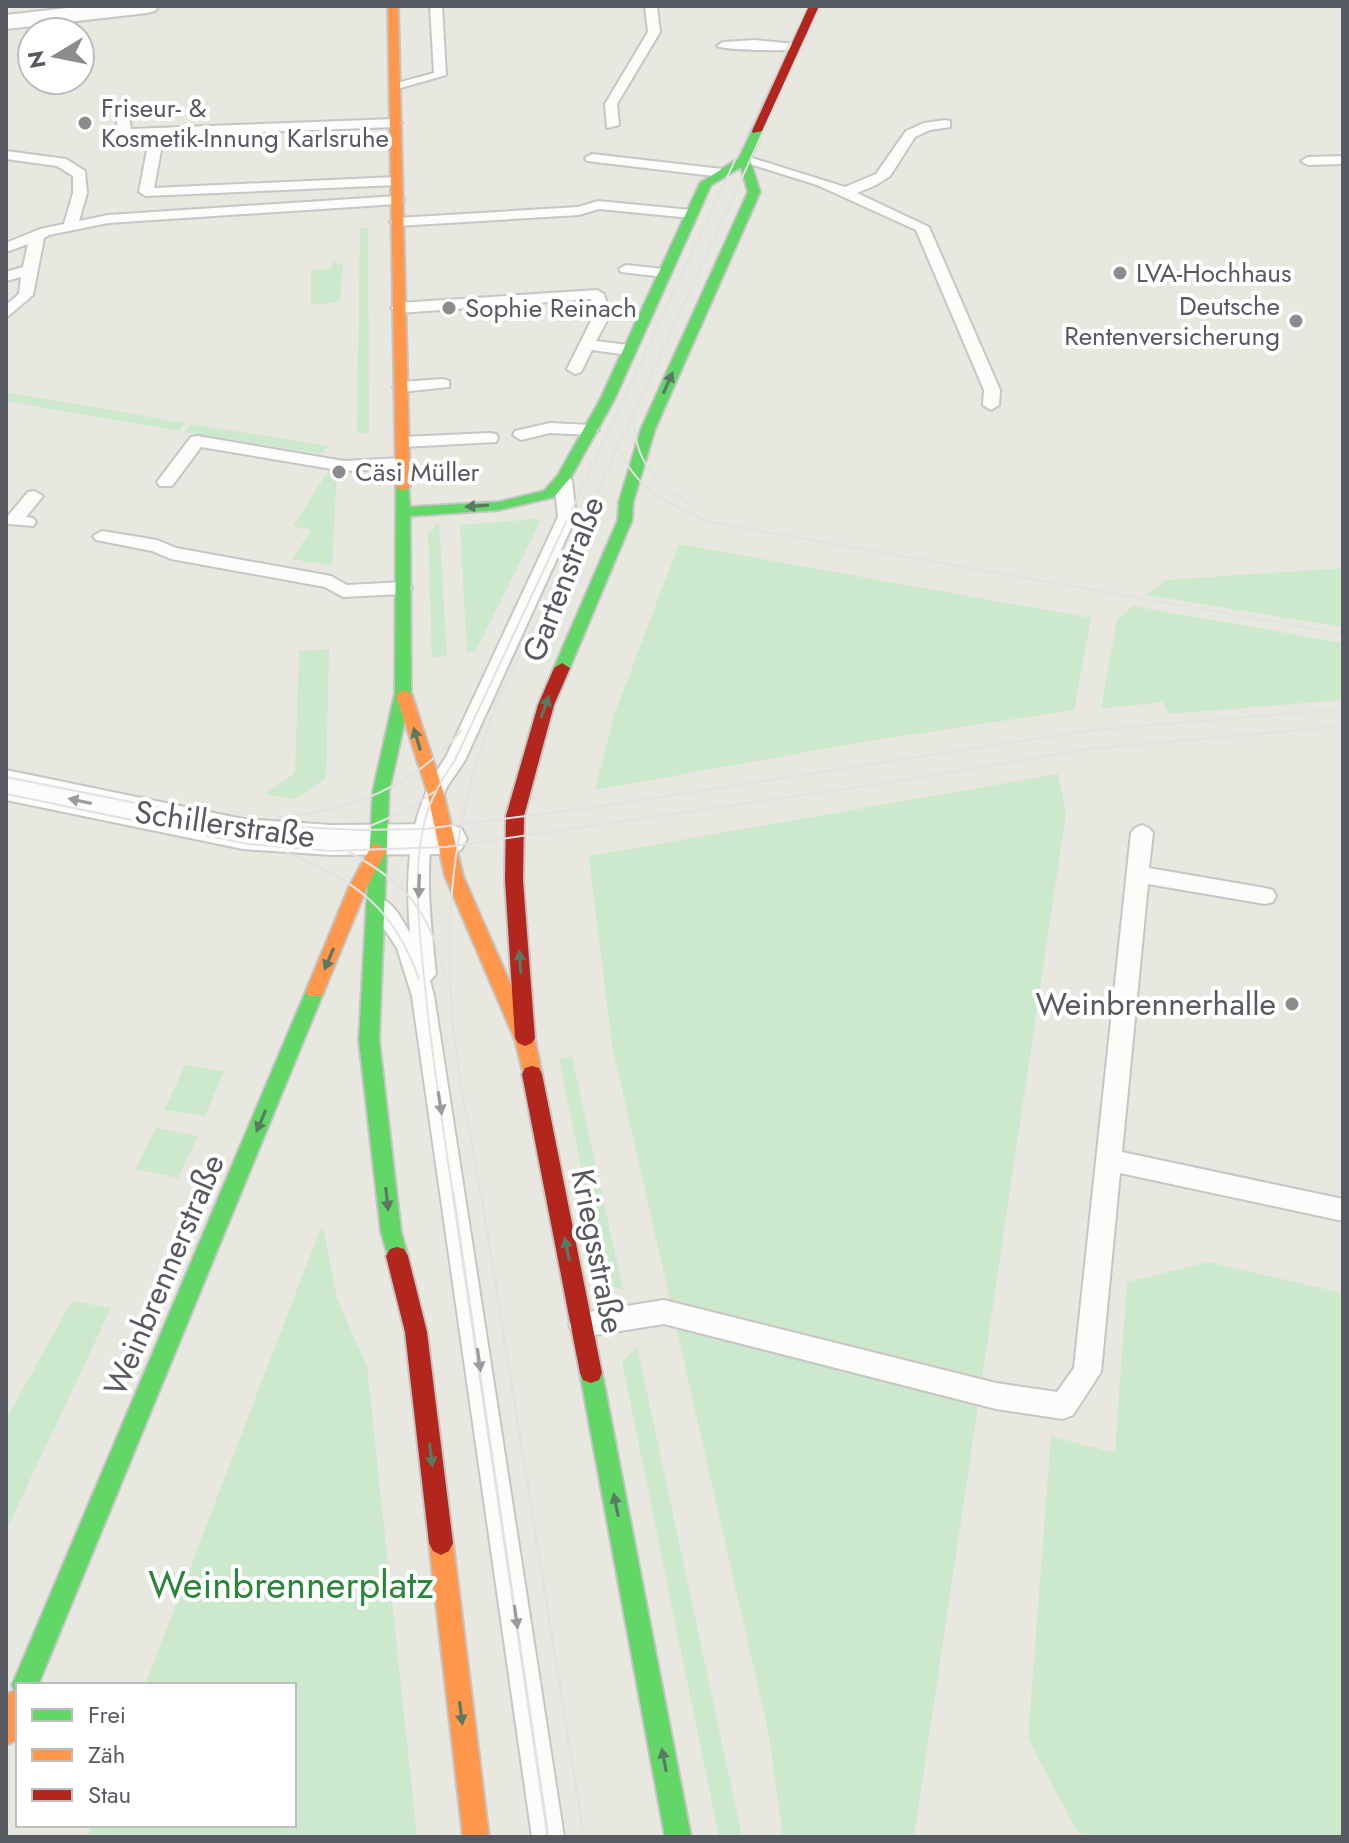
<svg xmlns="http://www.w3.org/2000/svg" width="1349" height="1843" font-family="Jost,sans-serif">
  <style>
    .green { fill: #cce8cd }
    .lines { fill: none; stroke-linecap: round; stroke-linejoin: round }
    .lane-casing { stroke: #c5c6c5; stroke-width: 4 }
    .street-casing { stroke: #c5c6c5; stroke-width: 4 }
    .fast-casing { stroke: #c4c6c4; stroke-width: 4 }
    .slow-casing { stroke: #c4c6c4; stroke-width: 4 }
    .jam-casing { stroke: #c4c6c4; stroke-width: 4 }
    .lane { fill: #fcfcfa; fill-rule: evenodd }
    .street { fill: #fcfcfa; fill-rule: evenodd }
    .fast { fill: #63d668; fill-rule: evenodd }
    .slow { fill: #ff974d; fill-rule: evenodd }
    .jam { fill: #b3261e; fill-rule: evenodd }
    .tram-far1 { stroke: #e2e2e1; stroke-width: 2 }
    .tram { stroke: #e2e2e1; stroke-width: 3 }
    .oneway { fill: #5a7963 }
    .oneway2 { fill: #999b9e }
    .poi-dot { fill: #8a8c8d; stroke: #fff; stroke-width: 3 }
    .labels { text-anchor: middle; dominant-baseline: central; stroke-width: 8; stroke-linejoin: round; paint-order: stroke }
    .far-poi-label { font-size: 26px; fill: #575a61; stroke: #fff; text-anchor: start }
    .street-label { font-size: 32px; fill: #575a61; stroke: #fff }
    .poi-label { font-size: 32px; fill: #575a61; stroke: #fff; text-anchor: end }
    .near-park-label { font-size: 38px; fill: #2b853b; stroke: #fff }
  </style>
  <rect width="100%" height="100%" fill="#e8e8e0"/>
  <path class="green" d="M 360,227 L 368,228 L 369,432 L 360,434 L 357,432 Z
    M 333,262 L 343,265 L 340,302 L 311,305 L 311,270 L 331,269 Z
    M 6,392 L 185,423 L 179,431 L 6,401 Z
    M 191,424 L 328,446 L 321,454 L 184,432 Z
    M 329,470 L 337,470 L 332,566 L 292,559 L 311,530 L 293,526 Z
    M 535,519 L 541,521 L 476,651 L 467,652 L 460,525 Z
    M 439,523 L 447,655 L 432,658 L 428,533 Z
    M 679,544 L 1091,618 L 1074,710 L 862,742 L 595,790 L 614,715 Z
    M 1343,568 L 1343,627 L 1146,595 L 1166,580 Z
    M 1133,606 L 1343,643 L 1343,700 L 1169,714 L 1163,702 L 1101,709 L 1117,620 Z
    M 329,649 L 326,778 L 295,799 L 265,794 L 295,773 L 299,651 Z
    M 1058,774 L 1066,813 L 914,1837 L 783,1837 L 769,1735 L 612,1045 L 589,856 Z
    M 572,1057 L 623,1290 L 605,1283 L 559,1059 Z
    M 185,1065 L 224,1071 L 205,1116 L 164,1110 Z
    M 156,1128 L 198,1136 L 178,1178 L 136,1169 Z
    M 320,1230 L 324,1231 L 337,1299 L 367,1367 L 417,1837 L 87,1837 L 92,1825 L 294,1825 L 294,1685 L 145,1685 Z
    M 1208,1262 L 1343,1293 L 1343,1837 L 1087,1837 L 1077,1831 L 1028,1739 L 1051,1436 L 1115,1453 L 1127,1282 Z
    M 72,1301 L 111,1308 L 6,1531 L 6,1419 Z
    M 637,1346 L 742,1837 L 719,1837 L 622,1362 Z"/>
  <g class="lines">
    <defs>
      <path id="lane" d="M 430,6 L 442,6 L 446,75 L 390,91 L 390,85 L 434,73 Z
        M 645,6 L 657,6 L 660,32 L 617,104 L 619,125 L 607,128 L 605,104 L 648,32 Z
        M 755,40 L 795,44 L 801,48 C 795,52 723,50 717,46 L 723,42 Z
        M 32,64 L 32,73 L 26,73 L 26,67 Z
        M 122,106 L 128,110 L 131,129 L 395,119 L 402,123 L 395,127 L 125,137 L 118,133 L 116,110 Z
        M 945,120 L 950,121 L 950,127 L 930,130 L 915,137 L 890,176 L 876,185 L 857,193 L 929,227 L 1000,390 L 999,405 L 991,410 L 983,405 L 984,390 L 916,230 L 817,185 L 737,160 L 749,157 L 845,187 L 876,174 L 906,131 L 924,123 Z
        M 155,141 L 162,145 L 154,188 L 396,177 L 403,181 L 396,185 L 146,196 L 139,192 L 148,145 Z
        M 6,151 L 66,159 L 85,171 L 87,193 L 79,221 L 108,215 L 397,196 L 404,200 L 397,204 L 108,223 L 49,235 L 44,238 L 33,295 L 6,318 L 6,305 L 19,294 L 21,277 L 6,281 L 6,272 L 23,267 L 28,244 L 6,252 L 6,243 L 40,229 L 64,224 L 73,193 L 73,176 L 57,166 L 6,159 Z
        M 592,154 L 722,169 L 729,173 L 722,177 L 587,161 L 585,158 Z
        M 1343,156 L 1343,164 L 1308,165 L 1301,161 L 1308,157 Z
        M 598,201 L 691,210 L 698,214 L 691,218 L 599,209 L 579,215 L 397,226 L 390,222 L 397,218 L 578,207 Z
        M 626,265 L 664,269 L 671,273 L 664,277 L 621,272 L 619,269 Z
        M 597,290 L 604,294 L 610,315 L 596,341 L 628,345 L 636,350 L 628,355 L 592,350 L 581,372 L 575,374 L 567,369 L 594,315 L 591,299 L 399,313 L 391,308 L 399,303 Z
        M 443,379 L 449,381 L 449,387 L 401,392 L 393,387 L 401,382 Z
        M 550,423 L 591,425 L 599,430 L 591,435 L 550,433 L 521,440 L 513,435 L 515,431 Z
        M 490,433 L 496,434 L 498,438 L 496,442 L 403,447 L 395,442 L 403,437 Z
        M 197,436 L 344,461 L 403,458 L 411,463 L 403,468 L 344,471 L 201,447 L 172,486 L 160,486 L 157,482 L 160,478 L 191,437 Z
        M 563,475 L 572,480 L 576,517 L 465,760 C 459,771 450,780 445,791 C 420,849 430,913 436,974 L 430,981 L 434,996 L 564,1837 L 532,1837 L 412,996 L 397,948 L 369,906 L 372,900 C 391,894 401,919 410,933 C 405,869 408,811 446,757 L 558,517 L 554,480 Z
        M 34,491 L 43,496 L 26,517 L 33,518 L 36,522 L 33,526 L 8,524 L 8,516 L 28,492 Z
        M 102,531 L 157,540 L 176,548 L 331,576 L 347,585 L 403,582 L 412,588 L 403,594 L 343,597 L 325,587 L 171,559 L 152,551 L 96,540 L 93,536 Z
        M 1142,825 L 1149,828 L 1153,833 L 1149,868 L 1265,888 L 1273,890 L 1276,896 L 1273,902 L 1265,904 L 1148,884 L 1122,1152 L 1343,1199 L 1343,1221 L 1120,1173 L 1101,1372 L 1073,1415 L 1063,1419 L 996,1409 L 664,1324 L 582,1337 L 573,1334 L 569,1325 L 573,1316 L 582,1313 L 664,1300 L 996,1383 L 1057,1392 L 1074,1368 L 1131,833 L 1135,828 Z"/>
      <path id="street" d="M 85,6 L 159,6 L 155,11 L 147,13 L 6,29 L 6,15 Z
        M 6,770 L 243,819 L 331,825 L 446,824 L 461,828 L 467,839 L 461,850 L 446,854 L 331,855 L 243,849 L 6,800 Z"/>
      <path id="fast" d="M 753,129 L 762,131 L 750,160 L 760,192 L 655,429 L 633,502 L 632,520 L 568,672 L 562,673 L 554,668 L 618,520 L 619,502 L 641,429 L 748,192 L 741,167 L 711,185 L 614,400 L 571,477 L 554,497 L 499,510 L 410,516 L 411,693 L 389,791 L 379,1040 L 401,1232 L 408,1256 L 404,1263 L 397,1265 L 390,1263 L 381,1232 L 359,1040 L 373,791 L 395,693 L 396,487 L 403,483 L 408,484 L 410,507 L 499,502 L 544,491 L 558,475 L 600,400 L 700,183 L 739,158 Z
        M 315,984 L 322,986 L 324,991 L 38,1685 L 18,1685 L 16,1694 L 12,1685 L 16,1676 L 306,991 L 308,986 Z
        M 591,1363 L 599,1366 L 602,1373 L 691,1837 L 665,1837 L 580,1373 L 583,1366 Z"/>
      <path id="slow" d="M 388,6 L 398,6 L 410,487 L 403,491 L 396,487 Z
        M 404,690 L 412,695 L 443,791 L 463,876 L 535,1040 L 542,1074 L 539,1080 L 532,1082 L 525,1080 L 515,1040 L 445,876 L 427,791 L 396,695 Z
        M 378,844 L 387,850 L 367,887 L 324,991 L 322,996 L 308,996 L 306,991 L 349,887 L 372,845 Z
        M 441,1531 L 449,1535 L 453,1543 L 489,1837 L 463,1837 L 429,1543 L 433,1535 Z
        M 18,1689 L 18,1734 L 15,1741 L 6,1745 L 6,1701 L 9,1693 Z"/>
      <path id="jam" d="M 809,6 L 819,6 L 762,131 L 753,133 L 752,131 Z
        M 562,663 L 570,668 L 554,705 L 524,816 L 523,880 L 535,1038 L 532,1043 L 525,1046 L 518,1043 L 515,1038 L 505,880 L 506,816 L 538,705 L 554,668 Z
        M 532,1066 L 539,1068 L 542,1074 L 602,1373 L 599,1380 L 591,1383 L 583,1380 L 580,1373 L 522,1074 L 525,1068 Z
        M 397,1247 L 404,1249 L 408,1256 L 427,1332 L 453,1543 L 449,1551 L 441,1555 L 433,1551 L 429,1543 L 405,1332 L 386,1256 L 390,1249 Z"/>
    </defs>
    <use href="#lane" class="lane-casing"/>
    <use href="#street" class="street-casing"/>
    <use href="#fast" class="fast-casing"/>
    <use href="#slow" class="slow-casing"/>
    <use href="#jam" class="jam-casing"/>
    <use href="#lane" class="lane"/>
    <use href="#street" class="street"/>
    <use href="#fast" class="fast"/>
    <use href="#slow" class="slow"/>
    <use href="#jam" class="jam"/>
    <path class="tram-far1" d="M 634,419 C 634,458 655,485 689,503
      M 616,440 C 630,486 668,505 710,522 L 1343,634
      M 493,709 L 568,556 L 821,6
      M 6,777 L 241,824 L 358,830 L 424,829 L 589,808 L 1093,730 L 1343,709
      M 6,794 L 248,844 L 330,851 L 446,847 L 892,782 L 1088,749 L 1343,726
      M 278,817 C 350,812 414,786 461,731
      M 370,826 L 405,811 L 437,790
      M 349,852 C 406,883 430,911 445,975
      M 287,853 C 356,880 394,908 419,979
      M 453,1195 C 442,1123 431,1050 424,977 C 419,925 412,871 425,820 C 431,797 442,779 455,760 L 807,6
      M 481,1195 C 471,1135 457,1074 452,1014 C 443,900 457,808 497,702"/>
    <path class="tram" d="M 453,1193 L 548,1837
      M 481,1193 L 584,1837"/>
  </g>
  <defs><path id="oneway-solid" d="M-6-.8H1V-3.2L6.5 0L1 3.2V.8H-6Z" transform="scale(2)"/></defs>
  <g class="oneway">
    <use href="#oneway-solid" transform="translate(668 383) rotate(-66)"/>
    <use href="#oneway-solid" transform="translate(477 506) rotate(176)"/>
    <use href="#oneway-solid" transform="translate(545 707) rotate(-70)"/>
    <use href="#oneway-solid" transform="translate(417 739) rotate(-107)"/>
    <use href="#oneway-solid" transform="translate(329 959) rotate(113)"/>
    <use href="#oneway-solid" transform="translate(520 962) rotate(-94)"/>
    <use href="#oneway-solid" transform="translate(261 1121) rotate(113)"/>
    <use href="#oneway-solid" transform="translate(387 1199) rotate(84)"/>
    <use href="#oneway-solid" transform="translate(567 1249) rotate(-102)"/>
    <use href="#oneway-solid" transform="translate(431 1455) rotate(83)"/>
    <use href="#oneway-solid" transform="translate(616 1505) rotate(-101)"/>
    <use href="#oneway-solid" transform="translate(461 1713) rotate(83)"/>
    <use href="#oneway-solid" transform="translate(664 1760) rotate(-101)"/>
  </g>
  <g class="oneway2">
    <use href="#oneway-solid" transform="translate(80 801) rotate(-168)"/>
    <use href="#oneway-solid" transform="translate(419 886) rotate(92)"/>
    <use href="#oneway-solid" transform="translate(440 1103) rotate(81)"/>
    <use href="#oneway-solid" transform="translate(479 1360) rotate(82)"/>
    <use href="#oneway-solid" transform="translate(516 1617) rotate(82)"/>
  </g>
  <g class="poi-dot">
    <circle cx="85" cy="123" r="8"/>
    <circle cx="1120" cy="273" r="8"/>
    <circle cx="449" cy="308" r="8"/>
    <circle cx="1296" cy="321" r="8"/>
    <circle cx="339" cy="472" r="8"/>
    <circle cx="1292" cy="1004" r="8"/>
  </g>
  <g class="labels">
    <g class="far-poi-label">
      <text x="101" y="108">Friseur- &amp;<tspan x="101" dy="30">Kosmetik-Innung Karlsruhe</tspan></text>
      <text x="1136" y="273">LVA-Hochhaus</text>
      <text x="1280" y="306" text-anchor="end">Deutsche<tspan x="1280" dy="30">Rentenversicherung</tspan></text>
      <text x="465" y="308">Sophie Reinach</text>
      <text x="355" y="472">Cäsi Müller</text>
    </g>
    <g class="street-label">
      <text transform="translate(563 579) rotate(-69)">Gartenstraße</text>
      <text transform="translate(225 824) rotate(8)">Schillerstraße</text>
      <text transform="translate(598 1251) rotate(79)">Kriegsstraße</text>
      <text transform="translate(164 1275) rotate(-67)">Weinbrennerstraße</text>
    </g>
    <g class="poi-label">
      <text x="1276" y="1004">Weinbrennerhalle</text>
    </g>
    <g class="near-park-label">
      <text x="291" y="1584">Weinbrennerplatz</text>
    </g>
  </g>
  <rect width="1349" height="1843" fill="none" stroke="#575a61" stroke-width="16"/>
  <rect x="16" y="1683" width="280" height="144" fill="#ffffff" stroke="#bcbdc0" stroke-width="2"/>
  <rect x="32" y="1709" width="40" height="12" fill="#63d668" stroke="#bcbdc0" stroke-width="2"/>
  <text x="88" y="1723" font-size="24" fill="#575a61">Frei</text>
  <rect x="32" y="1749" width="40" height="12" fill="#ff974d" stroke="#bcbdc0" stroke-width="2"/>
  <text x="88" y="1763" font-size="24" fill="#575a61">Zäh</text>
  <rect x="32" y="1789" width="40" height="12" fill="#b3261e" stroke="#bcbdc0" stroke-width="2"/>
  <text x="88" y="1803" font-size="24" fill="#575a61">Stau</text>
  <g transform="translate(56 56) rotate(260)"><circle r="38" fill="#ffffff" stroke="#bcbdc0" stroke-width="2"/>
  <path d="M0-6L14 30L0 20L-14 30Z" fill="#8a8c8d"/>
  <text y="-12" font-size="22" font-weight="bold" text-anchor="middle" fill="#575a61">N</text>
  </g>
</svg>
